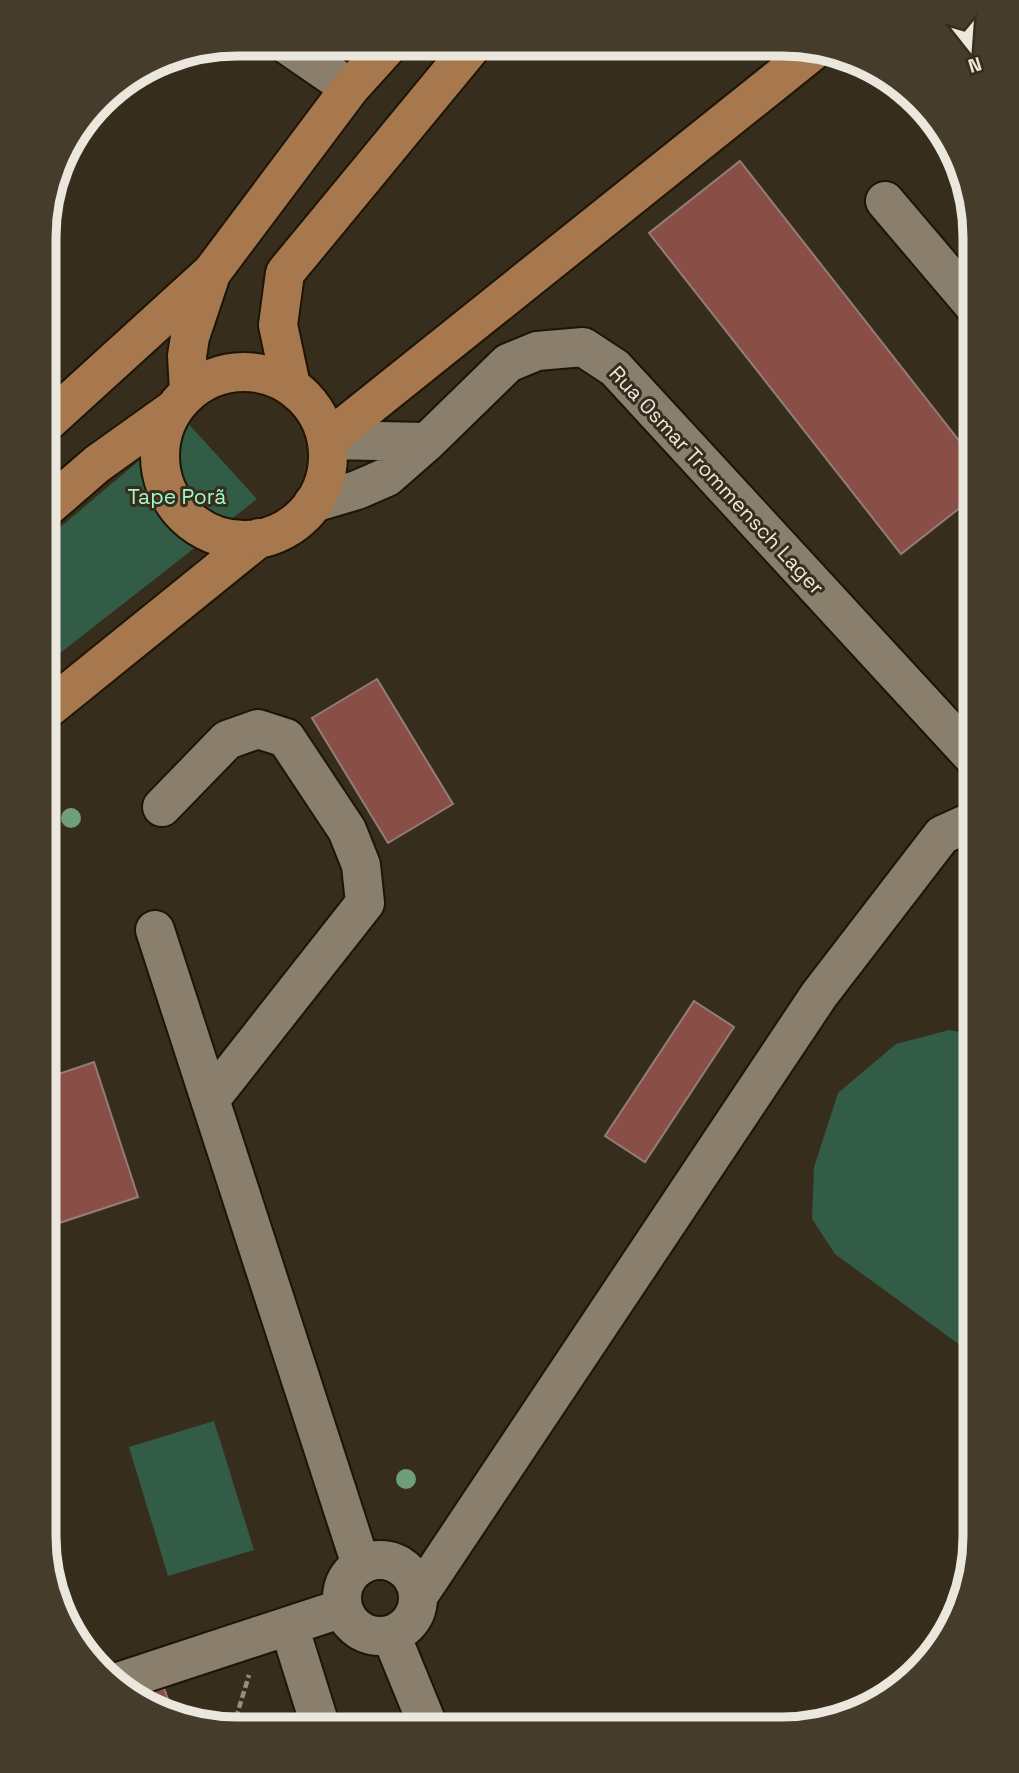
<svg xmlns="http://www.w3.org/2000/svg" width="1019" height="1773" font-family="'Space Grotesk',sans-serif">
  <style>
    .green { fill: #325c46 }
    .building { fill: #894f47; stroke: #947c79; stroke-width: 2 }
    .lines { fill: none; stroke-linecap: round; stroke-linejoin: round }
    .minor-casing { stroke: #1d1506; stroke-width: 42 }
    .major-casing { stroke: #1d1506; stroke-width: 42 }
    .path { stroke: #948d80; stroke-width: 4.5; stroke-dasharray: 7 3.5; stroke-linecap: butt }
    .minor { stroke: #897f6c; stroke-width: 38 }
    .major { stroke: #a7784e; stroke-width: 38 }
    .tree { fill: #709d7c }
    .labels { text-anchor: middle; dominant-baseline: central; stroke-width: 6; stroke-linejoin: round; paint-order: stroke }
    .street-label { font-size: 21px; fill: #ece7dc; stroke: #362d1d }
    .park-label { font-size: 21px; fill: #9ff9c9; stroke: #362d1d }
    .rim { fill: none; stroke: #ece7dc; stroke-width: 9 }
  </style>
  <rect width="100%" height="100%" fill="#362d1d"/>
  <path class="green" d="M 186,421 L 257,499 L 45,665 L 45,540 Z
    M 949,1030 L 975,1035 L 975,1356 L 835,1254 L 812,1219 L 814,1167 L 838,1093 L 896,1044 Z
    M 214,1421 L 254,1550 L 168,1576 L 129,1447 Z"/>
  <path class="building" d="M 740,161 L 975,461 L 975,496 L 901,554 L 649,233 Z
    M 377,679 L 453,804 L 388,843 L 312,718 Z
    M 694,1001 L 734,1027 L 645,1162 L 605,1136 Z
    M 94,1062 L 138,1197 L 44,1228 L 44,1079 Z
    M 164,1688 L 172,1711 L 138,1697 Z"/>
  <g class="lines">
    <defs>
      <path id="minor" d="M 286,44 L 350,88
        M 885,201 L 975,307
        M 327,440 L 427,442
        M 313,503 L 357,490 L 387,477 L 427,442 L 508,363 L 537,351 L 583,347 L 615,368 L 975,759
        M 162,807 L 227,740 L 258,729 L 286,738 L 347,830 L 361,865 L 365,903 L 210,1100
        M 155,930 L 361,1565
        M342 1598a38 38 0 1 1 76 0a38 38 0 1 1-76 0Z
        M 419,1595 L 819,995 L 942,835 L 975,820
        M 289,1626 L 321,1728
        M 391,1635 L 429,1728
        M 115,1683 L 343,1608"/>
      <path id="major" d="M160 456a84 84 0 1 1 168 0a84 84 0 1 1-168 0Z
        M 291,386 L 278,325 L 285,273 L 473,45
        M 189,392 L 187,356 L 190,337 L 211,274
        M 45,424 L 212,272 L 350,88 L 389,45
        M 327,440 L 818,47
        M 45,509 L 97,464 L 174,409
        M 45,711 L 259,538"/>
    </defs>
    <use href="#minor" class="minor-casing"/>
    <use href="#major" class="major-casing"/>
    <path class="path" d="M 233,1728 L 249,1675"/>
    <use href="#minor" class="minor"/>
    <use href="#major" class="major"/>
  </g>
  <g class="tree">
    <circle cx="71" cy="818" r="10"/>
    <circle cx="406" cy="1479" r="10"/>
  </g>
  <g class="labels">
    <g class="street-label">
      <text transform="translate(717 480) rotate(47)">Rua Osmar Trommensch Lager</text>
    </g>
    <g class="park-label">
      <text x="177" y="496">Tape Porã</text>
    </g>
  </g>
  <path d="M0 0H1019V1773H0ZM237 56H782A181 181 0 0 1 963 237V1536A181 181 0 0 1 782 1717H237A181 181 0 0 1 56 1536V237A181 181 0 0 1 237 56Z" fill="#453c2c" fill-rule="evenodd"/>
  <path class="rim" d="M237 56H782A181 181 0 0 1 963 237V1536A181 181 0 0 1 782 1717H237A181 181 0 0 1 56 1536V237A181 181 0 0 1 237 56Z"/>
  <g transform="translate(970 49) rotate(163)" stroke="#362d1d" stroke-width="5" paint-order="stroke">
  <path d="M0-5L12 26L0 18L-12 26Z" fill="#ece7dc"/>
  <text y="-10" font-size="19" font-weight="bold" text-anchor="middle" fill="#ece7dc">N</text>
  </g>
</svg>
